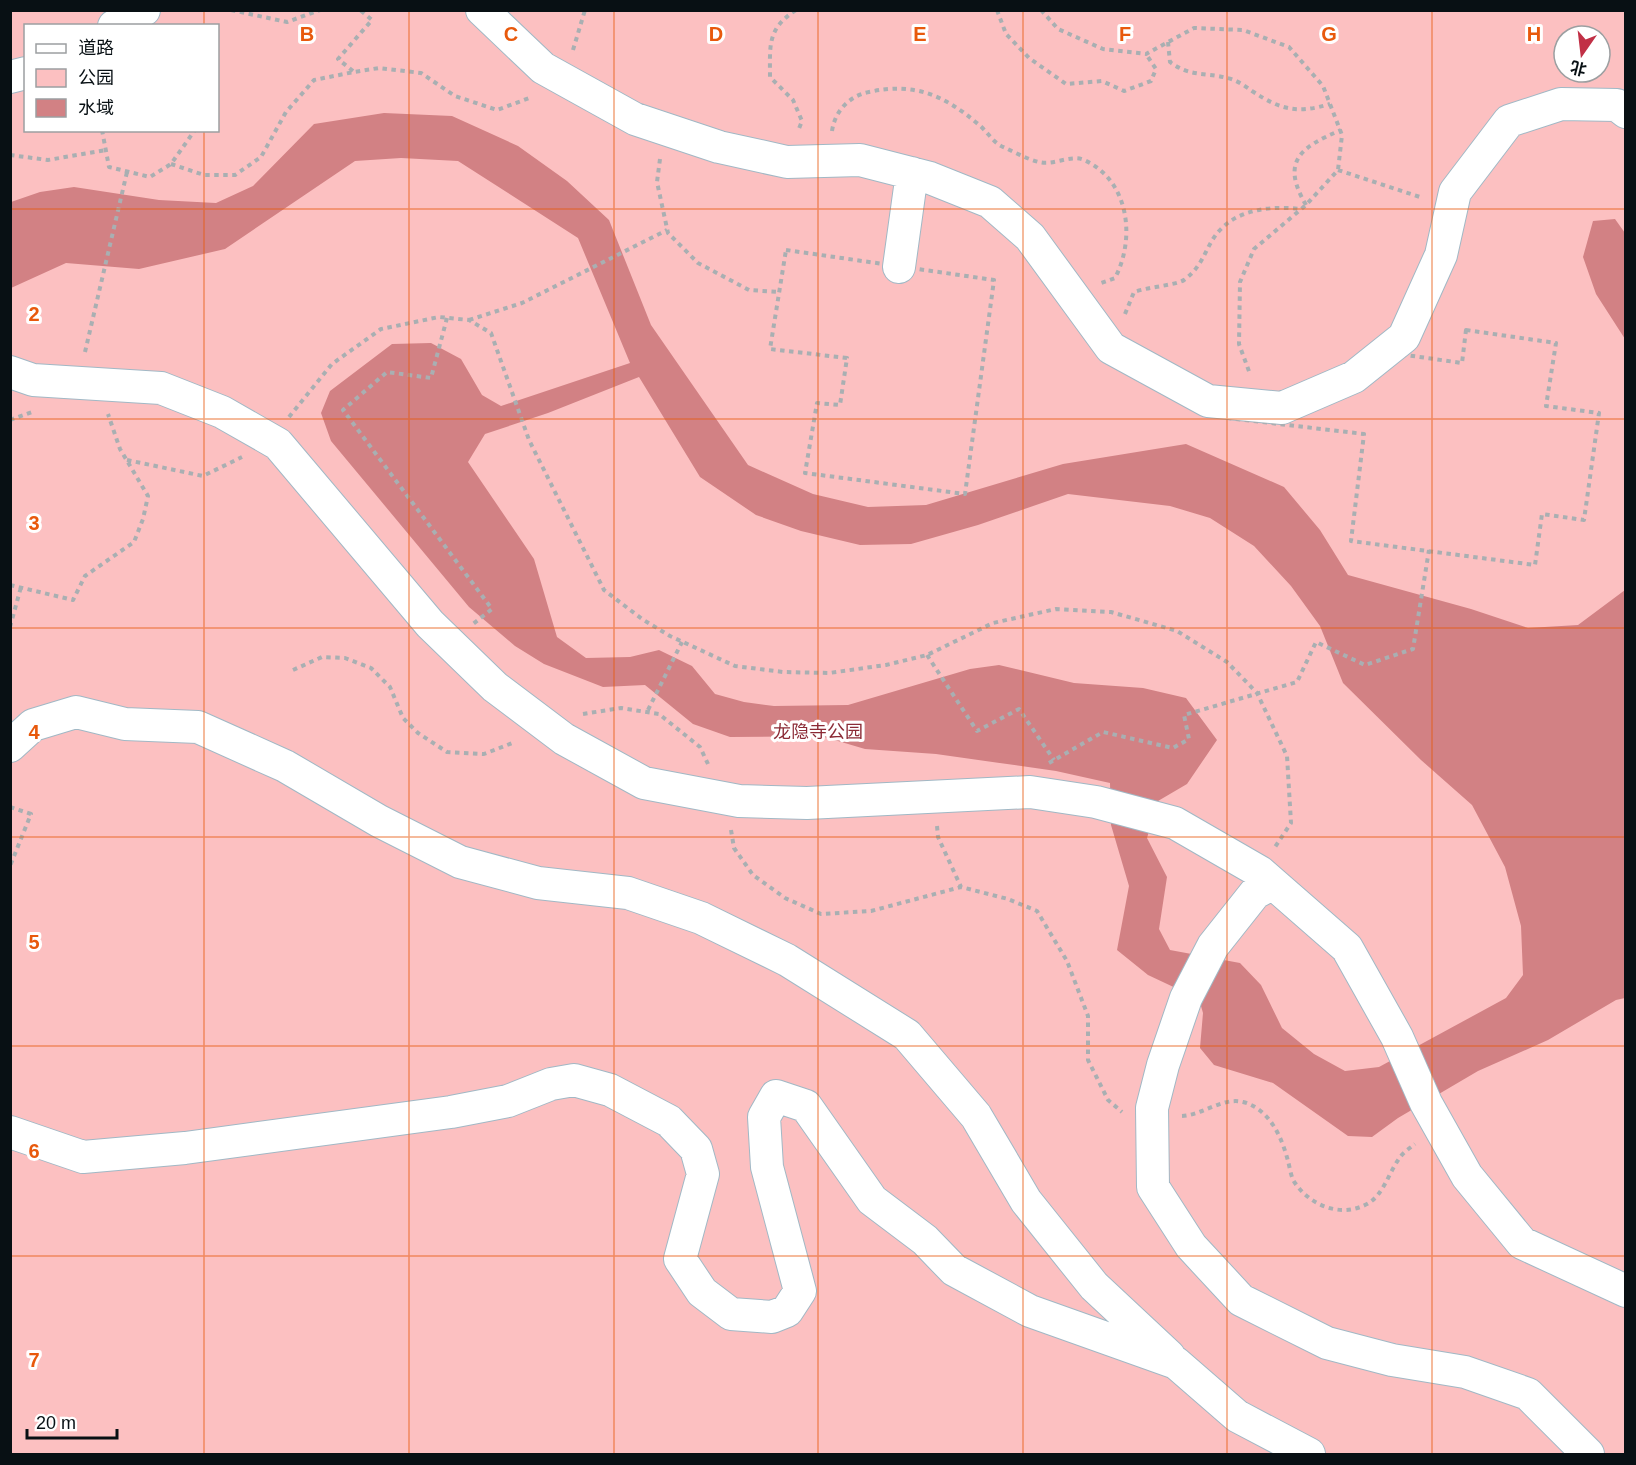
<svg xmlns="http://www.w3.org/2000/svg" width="1636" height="1465" font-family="Helvetica,'Noto Sans SC',sans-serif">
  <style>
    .green { fill: #fcc0c1; fill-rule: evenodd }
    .water { fill: #d28184; fill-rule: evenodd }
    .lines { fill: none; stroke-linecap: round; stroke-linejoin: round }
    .minor-casing { stroke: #a1b8c5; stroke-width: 34 }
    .path { stroke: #a9afb2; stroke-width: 4; stroke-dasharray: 4.5 4.5; stroke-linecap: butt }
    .minor { stroke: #fff; stroke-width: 32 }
    .grid { fill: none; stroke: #e8590c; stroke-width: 1.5; stroke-opacity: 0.55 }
    .labels { text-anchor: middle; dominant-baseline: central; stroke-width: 6; stroke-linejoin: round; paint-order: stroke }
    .park-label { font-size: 18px; fill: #8b2b36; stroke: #fff }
    .grid-label { font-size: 20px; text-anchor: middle; font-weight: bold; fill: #e8590c; stroke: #fff; stroke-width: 6; stroke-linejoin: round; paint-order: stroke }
  </style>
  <rect width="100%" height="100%" fill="#f5fafd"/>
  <path class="green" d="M 10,11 L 1625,11 L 1625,1454 L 11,1454 ZM 26,26 L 218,26 L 218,130 L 26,130 ZM 1564,36 L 1600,36 L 1600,72 L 1564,72 Z"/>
  <path class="water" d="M 384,113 L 452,116 L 518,146 L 567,181 L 609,220 L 651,325 L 748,465 L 813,494 L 868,507 L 926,505 L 1063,464 L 1186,444 L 1284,487 L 1320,530 L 1348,575 L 1471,609 L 1528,628 L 1578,625 L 1625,590 L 1625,998 L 1616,1000 L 1548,1040 L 1478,1071 L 1398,1118 L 1372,1137 L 1348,1136 L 1273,1083 L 1214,1065 L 1200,1048 L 1203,1013 L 1199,999 L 1148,975 L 1117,950 L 1129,886 L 1111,825 L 1110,783 L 1056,771 L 936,754 L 865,749 L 821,736 L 730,737 L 693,724 L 645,685 L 603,687 L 544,664 L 515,646 L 469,607 L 331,441 L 321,413 L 330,391 L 392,344 L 431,343 L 461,359 L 482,395 L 501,406 L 630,363 L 578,238 L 458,161 L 401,158 L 355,161 L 225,249 L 139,269 L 66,263 L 11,288 L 11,202 L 40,192 L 74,187 L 159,200 L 216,203 L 253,186 L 314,124 ZM 639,377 L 700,477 L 756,515 L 801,531 L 860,545 L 911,544 L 978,525 L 1068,494 L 1170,506 L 1210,518 L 1254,546 L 1291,586 L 1320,626 L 1343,683 L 1421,760 L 1472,805 L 1505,867 L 1521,926 L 1523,975 L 1506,998 L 1379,1067 L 1345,1071 L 1314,1054 L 1282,1028 L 1261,985 L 1240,963 L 1170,950 L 1159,929 L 1167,877 L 1147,838 L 1158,801 L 1187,784 L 1217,740 L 1186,698 L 1143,688 L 1074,683 L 999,665 L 970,669 L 848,705 L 774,706 L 744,702 L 715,694 L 692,666 L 659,650 L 630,657 L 586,658 L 557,637 L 534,559 L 468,462 L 485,434 L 548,413 Z
    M 1615,219 L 1625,233 L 1625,339 L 1596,294 L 1583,257 L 1593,221 Z"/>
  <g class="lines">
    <defs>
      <path id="minor" d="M 482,10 L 543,68 L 635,119 L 719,147 L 787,162 L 860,160 L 930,178 L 990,202 L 1030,237 L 1111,348 L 1208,401 L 1282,408 L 1354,377 L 1404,337 L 1441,255 L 1455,192 L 1509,121 L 1561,104 L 1617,105 L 1626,112
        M 114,26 L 144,10
        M 10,77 L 26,73
        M 899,267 L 912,173
        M 10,372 L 33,380 L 161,388 L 222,412 L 278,444 L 430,624 L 495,687 L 564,739 L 644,783 L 739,801 L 807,803 L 1030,792 L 1096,802 L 1175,823 L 1260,872 L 1347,948 L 1397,1037 L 1426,1103 L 1467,1176 L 1522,1243 L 1626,1291
        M 10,746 L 33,725 L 76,712 L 125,724 L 198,727 L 285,766 L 379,821 L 460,862 L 538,883 L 628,893 L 701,918 L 787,960 L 907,1035 L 976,1116 L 1026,1201 L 1094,1286 L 1169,1356
        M 1272,884 L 1255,893 L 1213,946 L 1186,998 L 1163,1065 L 1152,1108 L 1153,1187 L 1191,1246 L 1241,1300 L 1327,1343 L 1392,1360 L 1465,1372 L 1528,1394 L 1588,1454
        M 10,1132 L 83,1157 L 185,1148 L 451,1112 L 508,1101 L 551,1084 L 574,1080 L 610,1090 L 669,1121 L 696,1149 L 703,1174 L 680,1259 L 702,1292 L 731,1314 L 772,1317 L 787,1311 L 800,1291 L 767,1167 L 764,1117 L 776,1096 L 806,1106 L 872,1200 L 925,1240 L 954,1270 L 1030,1311 L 1176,1363 L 1237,1416 L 1309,1454"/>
    </defs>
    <use href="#minor" class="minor-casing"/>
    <path class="path" d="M 231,10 L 287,22 L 320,10
      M 796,10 C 767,29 770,45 770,77 L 793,100 L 802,121 L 798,131
      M 997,10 L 1006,34 L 1029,58 L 1066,84 L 1102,81 L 1124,91 L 1151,81 L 1156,69 L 1146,54
      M 1041,10 L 1058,29 L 1103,49 L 1146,54 L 1194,28 L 1243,30 L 1289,47 L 1323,86 L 1342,135 L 1338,170 L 1306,205 L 1254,249 L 1240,282 L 1239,344 L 1250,374
      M 1168,42 L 1170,62 C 1190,77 1204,72 1227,78 C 1235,79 1245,86 1252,91 C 1281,110 1297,114 1330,104
      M 573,50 L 585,10
      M 353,71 L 338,59 L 372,20 L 360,10
      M 102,130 L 109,167 L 150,177 L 171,164 L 195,130
      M 832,131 C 835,111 849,96 869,92 C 914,82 944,95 978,124 C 986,130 992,141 1001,146 C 1013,151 1026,159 1039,162 C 1053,166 1071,154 1084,160 C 1129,180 1136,238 1115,278 L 1101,283
      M 10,155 L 48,160 L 106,150
      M 660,159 L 657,182 L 668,233 L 698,263 L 749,290 L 779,292
      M 171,164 L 204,175 L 235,175 L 261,157 L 286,112 L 314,80 L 354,72 L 379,68 L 421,73 L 455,96 L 497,110 L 532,97
      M 1338,170 L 1423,198
      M 1306,205 C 1280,161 1301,147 1341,130
      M 786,250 L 994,280 L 965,494 L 805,473 L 817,403 L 840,405 L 847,358 L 770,349 Z
      M 1125,314 L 1134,292 C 1148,287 1177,285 1184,280 C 1206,264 1205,244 1222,228 C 1242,208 1275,206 1301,209
      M 447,318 L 431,378 L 387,372 L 343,410 L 492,609 L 473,624
      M 469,320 L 522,303 L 667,230
      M 1466,330 L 1556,343 L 1546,406 L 1599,413 L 1584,520 L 1542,514 L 1535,565 L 1351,541 L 1364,434 L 1228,418 L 1230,402 L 1282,408 L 1354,377 L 1385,352 L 1462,363 Z
      M 85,352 L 127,172
      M 289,417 L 332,364 L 381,329 L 439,317 L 469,320 L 491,333 L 529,440 L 604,590 L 642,619 L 670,636 L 735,666 L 783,672 L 829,673 L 886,665 L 927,655 L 993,623 L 1056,609 L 1111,612 L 1177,631 L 1227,662 L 1257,693 L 1287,756 L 1291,823 L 1275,847
      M 10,420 L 32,412
      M 127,460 L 203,476 L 242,457
      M 10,585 L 73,600 L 85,576 L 134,542 L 143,519 L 148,496 L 120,449 L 108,414
      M 10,627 L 21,587
      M 927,655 L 977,731 L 1019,709 L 1054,760
      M 293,670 L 322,657 L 345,658 L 371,668 L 390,687 L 403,718 L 418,733 L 447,752 L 484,754 L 515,742
      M 648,710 L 682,642
      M 583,714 L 621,708 L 659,714 L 700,747 L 708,764
      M 1049,763 L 1103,732 L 1173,748 L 1189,739 L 1184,715 L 1297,682 L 1316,642 L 1365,665 L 1413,649 L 1429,550
      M 10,807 L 31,814 L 10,866
      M 937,826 L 938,837 L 961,887
      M 731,830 L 734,848 L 753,875 L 785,898 L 821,914 L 871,911 L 961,887 L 1008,899 L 1037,911 L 1067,961 L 1088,1016 L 1088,1060 L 1108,1100 L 1122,1112
      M 1182,1116 C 1203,1115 1222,1097 1243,1102 C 1270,1109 1282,1138 1288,1161 C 1290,1168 1291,1178 1295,1183 C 1311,1206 1341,1218 1367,1204 C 1384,1195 1389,1171 1401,1156 C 1404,1152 1410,1148 1415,1144"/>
    <use href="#minor" class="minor"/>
  </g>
  <path class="grid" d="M 204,10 L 204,26M 409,10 L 409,1454M 614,10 L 614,1454M 818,10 L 818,1454M 1023,10 L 1023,1454M 1227,10 L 1227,1454M 1432,10 L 1432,1454M 204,130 L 204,1454M 10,209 L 1626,209M 10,419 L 1626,419M 10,628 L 1626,628M 10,837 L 1626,837M 10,1046 L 1626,1046M 10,1256 L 1626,1256"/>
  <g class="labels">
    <g class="park-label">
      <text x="818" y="732">龙隐寺公园</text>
    </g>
  </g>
  <g class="grid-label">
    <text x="307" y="41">B</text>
    <text x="511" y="41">C</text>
    <text x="716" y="41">D</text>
    <text x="920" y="41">E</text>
    <text x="1125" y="41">F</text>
    <text x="1329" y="41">G</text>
    <text x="1534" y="41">H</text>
    <text x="34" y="321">2</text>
    <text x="34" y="530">3</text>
    <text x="34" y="739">4</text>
    <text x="34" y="949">5</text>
    <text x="34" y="1158">6</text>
    <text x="34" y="1367">7</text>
  </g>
  <rect width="1636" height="1465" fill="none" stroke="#081014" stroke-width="24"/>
  <rect x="24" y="24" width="195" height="108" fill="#ffffff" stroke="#9c9fa1" stroke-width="1.5"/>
  <rect x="36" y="44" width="30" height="9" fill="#ffffff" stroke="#9c9fa1" stroke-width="1.5"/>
  <text x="78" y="54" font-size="18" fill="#081014">道路</text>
  <rect x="36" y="69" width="30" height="18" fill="#fcc0c1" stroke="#9c9fa1" stroke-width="1.5"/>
  <text x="78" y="84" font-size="18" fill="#081014">公园</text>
  <rect x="36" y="99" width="30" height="18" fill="#d28184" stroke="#9c9fa1" stroke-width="1.5"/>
  <text x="78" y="114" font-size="18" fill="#081014">水域</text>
  <g transform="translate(1582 54) rotate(194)"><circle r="28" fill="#ffffff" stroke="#9c9fa1" stroke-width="1.5"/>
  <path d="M0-4.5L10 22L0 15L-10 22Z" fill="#c13046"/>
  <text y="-9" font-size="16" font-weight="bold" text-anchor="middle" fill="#081014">北</text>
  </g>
  <path d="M27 1429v9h90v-9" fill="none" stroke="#081014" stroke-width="3"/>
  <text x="36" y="1429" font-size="18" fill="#081014" stroke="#ffffff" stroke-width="4.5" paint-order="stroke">20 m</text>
</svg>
